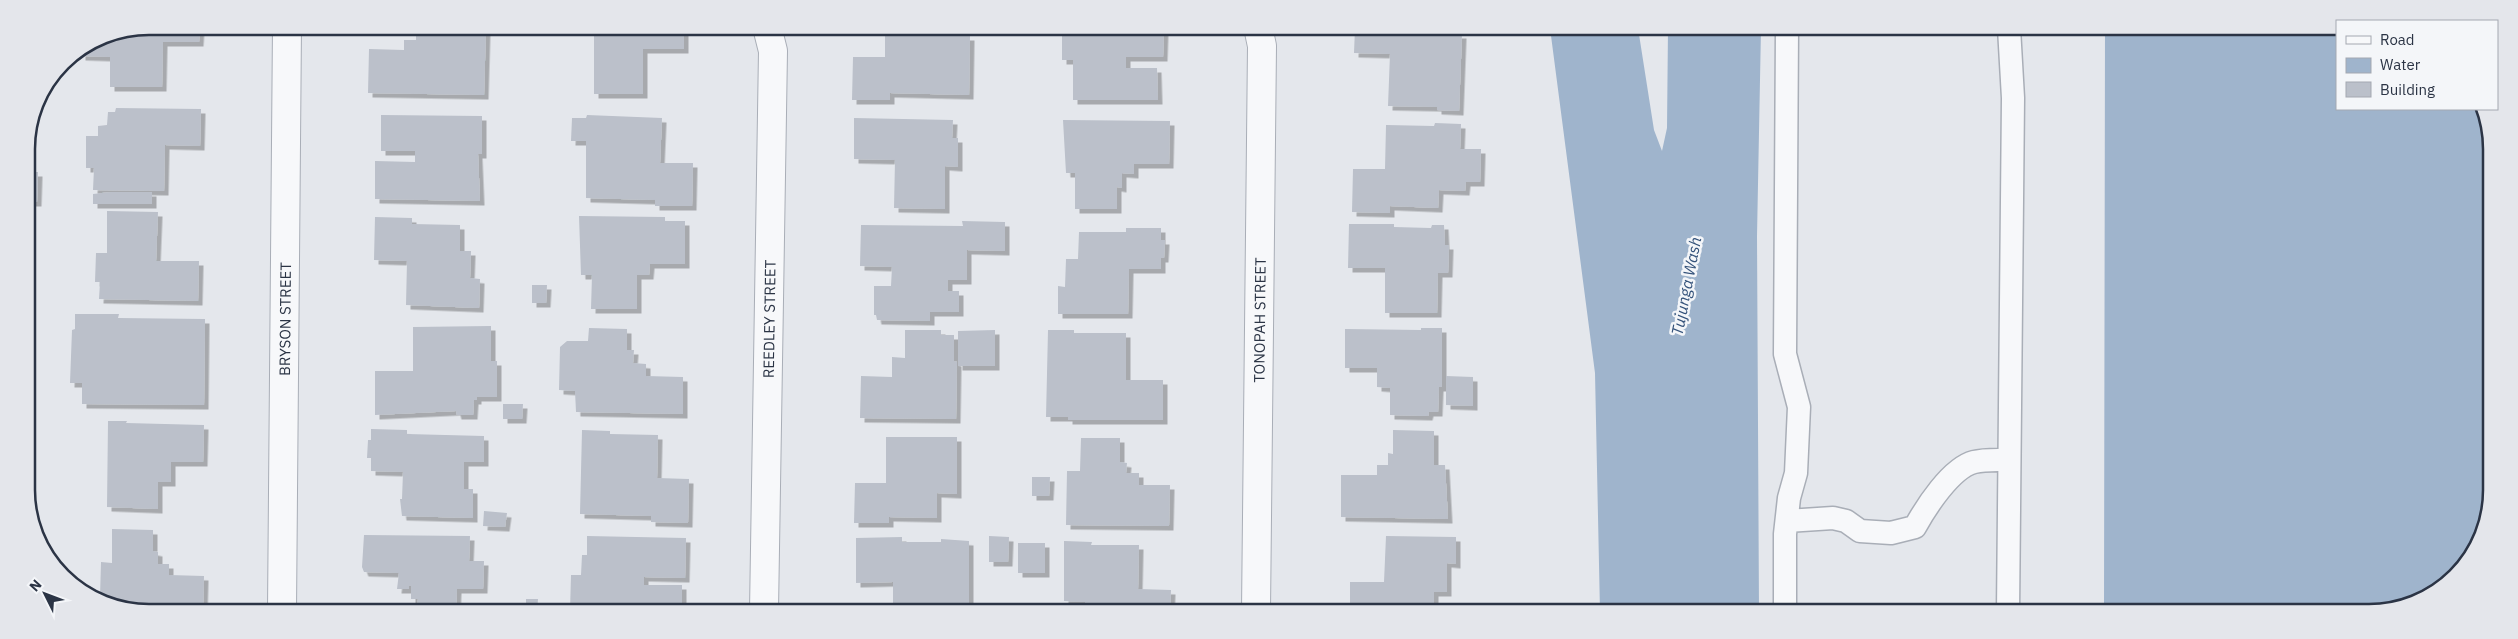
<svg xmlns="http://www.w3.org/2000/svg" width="2518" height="639" font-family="'IBM Plex Sans',sans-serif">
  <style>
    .water { fill: #9fb4cc }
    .building { fill: #bbc0ca; filter: url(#shadow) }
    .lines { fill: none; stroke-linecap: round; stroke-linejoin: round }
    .service-casing { stroke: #a9aeb7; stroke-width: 25 }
    .minor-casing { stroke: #a9aeb7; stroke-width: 30 }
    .service { stroke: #f7f8fa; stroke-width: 22 }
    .minor { stroke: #f7f8fa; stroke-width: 28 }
    .labels { text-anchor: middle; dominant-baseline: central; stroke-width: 5; stroke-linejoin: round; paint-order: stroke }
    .street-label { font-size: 15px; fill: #2b3445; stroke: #f4f6f9 }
    .water-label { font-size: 16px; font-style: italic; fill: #34527a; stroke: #f4f6f9 }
    .rim { fill: none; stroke: #2b3445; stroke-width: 2.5 }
  </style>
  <defs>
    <filter id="shadow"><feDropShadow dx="4.5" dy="4.5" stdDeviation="0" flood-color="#0004"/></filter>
  </defs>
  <rect width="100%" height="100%" fill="#e4e7ec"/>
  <path class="water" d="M 1550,28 L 1638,28 L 1654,130 L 1662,151 L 1667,128 L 1668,28 L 1761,28 L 1757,236 L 1759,612 L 1600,612 L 1595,373 Z
    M 2105,28 L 2337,29 L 2337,109 L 2481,109 L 2489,125 L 2489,514 L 2475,552 L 2450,583 L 2416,604 L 2377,613 L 2104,612 Z"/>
  <path class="building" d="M 149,26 L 200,26 L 199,42 L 163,42 L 162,87 L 110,87 L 110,57 L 81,56 L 81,50 L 102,35 Z
    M 420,27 L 486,27 L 484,95 L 368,93 L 369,49 L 404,50 L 404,40 L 416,40 L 416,28 Z
    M 588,27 L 684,27 L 684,49 L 643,49 L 643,94 L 594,94 L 594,29 L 588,29 Z
    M 885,27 L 959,27 L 959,36 L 970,36 L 969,95 L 890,93 L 890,100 L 852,100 L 853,57 L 885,57 Z
    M 1066,27 L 1164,27 L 1163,57 L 1126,57 L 1126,68 L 1157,68 L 1158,100 L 1073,100 L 1073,60 L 1062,60 L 1062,31 L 1066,32 Z
    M 1355,28 L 1443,28 L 1443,34 L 1462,34 L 1459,111 L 1437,110 L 1437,107 L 1388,106 L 1390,54 L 1354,53 Z
    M 116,108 L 201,109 L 200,146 L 165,145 L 164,191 L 93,190 L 94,168 L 86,168 L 86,136 L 98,136 L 98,126 L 107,125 L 108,112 L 115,112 Z
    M 381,115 L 482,116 L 482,154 L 478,154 L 480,201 L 375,199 L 375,161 L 415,162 L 415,151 L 381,151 Z
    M 587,115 L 662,118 L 660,163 L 693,163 L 692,206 L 655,206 L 655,200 L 586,198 L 586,141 L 571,141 L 572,118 L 586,118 Z
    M 854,118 L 953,120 L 952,138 L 958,138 L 958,167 L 945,166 L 945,209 L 894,208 L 895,160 L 854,159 Z
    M 1063,120 L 1170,121 L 1169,164 L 1134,164 L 1134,174 L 1122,173 L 1122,188 L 1117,187 L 1117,209 L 1075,209 L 1075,173 L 1066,173 Z
    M 1435,123 L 1461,124 L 1460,149 L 1481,149 L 1480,182 L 1466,182 L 1465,191 L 1439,190 L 1438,208 L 1390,206 L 1390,213 L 1352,212 L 1353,169 L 1385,169 L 1386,125 L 1434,126 Z
    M 27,172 L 38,172 L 37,202 L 27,202 Z
    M 112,192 L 152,192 L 152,204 L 93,204 L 93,194 Z
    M 107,211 L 158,212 L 156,261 L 199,261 L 198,301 L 99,299 L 100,282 L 95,282 L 96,253 L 107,253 Z
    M 579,216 L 665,217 L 665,221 L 685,221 L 685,264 L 650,264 L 649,275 L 637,275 L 637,309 L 591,309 L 592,275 L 581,275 Z
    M 375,217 L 412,218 L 412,224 L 460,225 L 460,251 L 471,251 L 470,278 L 480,279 L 479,308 L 406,305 L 407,261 L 374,260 Z
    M 962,221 L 1005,222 L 1005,251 L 967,250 L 967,280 L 948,280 L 948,291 L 959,291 L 959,312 L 930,312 L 930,321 L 877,320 L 876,315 L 874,315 L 874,286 L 891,286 L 892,267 L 860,266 L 861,225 L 963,226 Z
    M 1349,224 L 1394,224 L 1394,227 L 1431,228 L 1432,225 L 1444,225 L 1445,245 L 1449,245 L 1448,273 L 1438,273 L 1437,313 L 1385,313 L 1385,268 L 1348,268 Z
    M 1126,228 L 1161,228 L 1161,240 L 1165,240 L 1164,258 L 1161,258 L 1161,269 L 1129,269 L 1128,314 L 1058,314 L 1058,286 L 1065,287 L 1066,259 L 1078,259 L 1079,232 L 1126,232 Z
    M 532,285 L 547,285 L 546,303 L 532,303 Z
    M 75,314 L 119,314 L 118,318 L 205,319 L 204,405 L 82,404 L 82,383 L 70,383 L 72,330 L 75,329 Z
    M 491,326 L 491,361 L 497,361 L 497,397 L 477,397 L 477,400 L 474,400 L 473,415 L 457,415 L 456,411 L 375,415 L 375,371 L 413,371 L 413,327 Z
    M 589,328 L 627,329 L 627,350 L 634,350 L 633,363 L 646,364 L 646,376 L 683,377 L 683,414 L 576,412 L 575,391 L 559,390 L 560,347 L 567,341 L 588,341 Z
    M 1421,328 L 1442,328 L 1442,387 L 1439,387 L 1438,412 L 1429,412 L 1428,416 L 1390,415 L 1390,388 L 1377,387 L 1377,368 L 1345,368 L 1345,329 L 1421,330 Z
    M 905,330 L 941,330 L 941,335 L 954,335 L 954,361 L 957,362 L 956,419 L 860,418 L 861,376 L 892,377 L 892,357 L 905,358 Z
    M 995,330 L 995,366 L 958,366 L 958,331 Z
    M 1048,330 L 1074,330 L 1074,333 L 1126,333 L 1126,380 L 1163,380 L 1163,420 L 1068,420 L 1068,417 L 1046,417 Z
    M 1446,376 L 1473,377 L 1473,406 L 1446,405 Z
    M 503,404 L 523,404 L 522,419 L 503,419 Z
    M 108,421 L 127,421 L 126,423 L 204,425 L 203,462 L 171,462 L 171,482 L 158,482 L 158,509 L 107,507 Z
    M 371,429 L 407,430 L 407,434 L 484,436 L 484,462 L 464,462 L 464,489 L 473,489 L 473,518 L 402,516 L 400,499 L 402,499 L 403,472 L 371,471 L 371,458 L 367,458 L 368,440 L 371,440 Z
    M 582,430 L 610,431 L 610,434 L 658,435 L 657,478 L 689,479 L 688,523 L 651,522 L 651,516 L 580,514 Z
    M 1393,430 L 1434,431 L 1434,465 L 1445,465 L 1448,519 L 1341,517 L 1341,475 L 1377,475 L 1377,465 L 1388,465 L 1388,453 L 1393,454 Z
    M 886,437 L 957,437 L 957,494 L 937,493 L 937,518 L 889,517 L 889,523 L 854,523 L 855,483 L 886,483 Z
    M 1081,438 L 1120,438 L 1120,462 L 1127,463 L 1126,473 L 1139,473 L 1139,485 L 1170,485 L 1169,526 L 1066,525 L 1067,471 L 1080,471 Z
    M 1032,477 L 1050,477 L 1049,496 L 1032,496 Z
    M 484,511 L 507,513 L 505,527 L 483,526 Z
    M 112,529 L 153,530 L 153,551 L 158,552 L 158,564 L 169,564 L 169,575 L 204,576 L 203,610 L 125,610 L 100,597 L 101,562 L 112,563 Z
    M 364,535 L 470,536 L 469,561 L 484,561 L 483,589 L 457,589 L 456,611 L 417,611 L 418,599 L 411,599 L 411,586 L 409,586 L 409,589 L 397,589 L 399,573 L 364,572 L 362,567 Z
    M 587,536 L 686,538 L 685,578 L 644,577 L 644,585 L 682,585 L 682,611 L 570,611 L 571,575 L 581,575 L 582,555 L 587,555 Z
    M 989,536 L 1009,537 L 1008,562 L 989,562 Z
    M 1386,536 L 1456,537 L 1456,564 L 1447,563 L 1447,592 L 1434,592 L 1434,612 L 1350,612 L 1350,582 L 1384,582 Z
    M 902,537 L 902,542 L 941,542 L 941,539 L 969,541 L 969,611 L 893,611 L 893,582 L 856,583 L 856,538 Z
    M 1064,541 L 1092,542 L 1091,545 L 1139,545 L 1138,589 L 1171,590 L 1170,611 L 1085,611 L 1085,602 L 1064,601 Z
    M 1018,543 L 1045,543 L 1045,573 L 1018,573 Z
    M 526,599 L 538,599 L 537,611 L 526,611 Z"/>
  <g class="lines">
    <defs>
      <path id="service" d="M 1787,521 L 1833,518 L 1846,521 L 1860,531 L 1891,533 L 1915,527 C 1926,507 1951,468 1974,462 C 1985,459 1999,460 2009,460
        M 1785,612 L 1785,534 L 1789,498 L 1796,473 L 1799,407 L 1785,354 L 1787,28
        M 2008,612 L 2013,98 L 2009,28"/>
      <g id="minor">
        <path id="s1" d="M 282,610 L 287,26"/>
        <path id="s2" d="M 764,611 L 773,51 L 767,27"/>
        <path id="s3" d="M 1256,611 L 1262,46 L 1258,27"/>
      </g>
    </defs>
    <use href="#service" class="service-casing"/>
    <use href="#minor" class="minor-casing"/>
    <use href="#service" class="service"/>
    <use href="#minor" class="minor"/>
  </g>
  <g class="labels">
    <g class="street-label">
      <text stroke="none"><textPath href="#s1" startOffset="291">BRYSON STREET</textPath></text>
      <text stroke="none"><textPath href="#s2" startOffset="292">REEDLEY STREET</textPath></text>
      <text stroke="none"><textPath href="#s3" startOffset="291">TONOPAH STREET</textPath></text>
    </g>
    <g class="water-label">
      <text transform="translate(1686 286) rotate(-79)">Tujunga Wash</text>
    </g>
  </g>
  <path d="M0 0H2518V639H0ZM149 35H2369A114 114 0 0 1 2483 149V490A114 114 0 0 1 2369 604H149A114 114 0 0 1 35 490V149A114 114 0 0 1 149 35Z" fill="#e4e6eb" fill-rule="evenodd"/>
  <path class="rim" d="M149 35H2369A114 114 0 0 1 2483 149V490A114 114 0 0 1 2369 604H149A114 114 0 0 1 35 490V149A114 114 0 0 1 149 35Z"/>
  <rect x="2336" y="20" width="162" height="90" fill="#f4f6f9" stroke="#a4a8b1"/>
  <rect x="2346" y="36" width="25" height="8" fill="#f7f8fa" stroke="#a4a8b1"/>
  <text x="2380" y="45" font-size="15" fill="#2b3445">Road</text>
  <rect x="2346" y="58" width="25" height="15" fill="#9fb4cc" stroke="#a4a8b1"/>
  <text x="2380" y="70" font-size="15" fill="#2b3445">Water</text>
  <rect x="2346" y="82" width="25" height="15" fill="#bbc0ca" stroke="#a4a8b1"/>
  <text x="2380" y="95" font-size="15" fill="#2b3445">Building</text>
  <g transform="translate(45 594) rotate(312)" stroke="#f4f6f9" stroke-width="4" paint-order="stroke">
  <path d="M0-4L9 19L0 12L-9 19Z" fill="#2b3445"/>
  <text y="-8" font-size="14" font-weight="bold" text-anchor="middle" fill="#2b3445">N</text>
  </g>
</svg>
